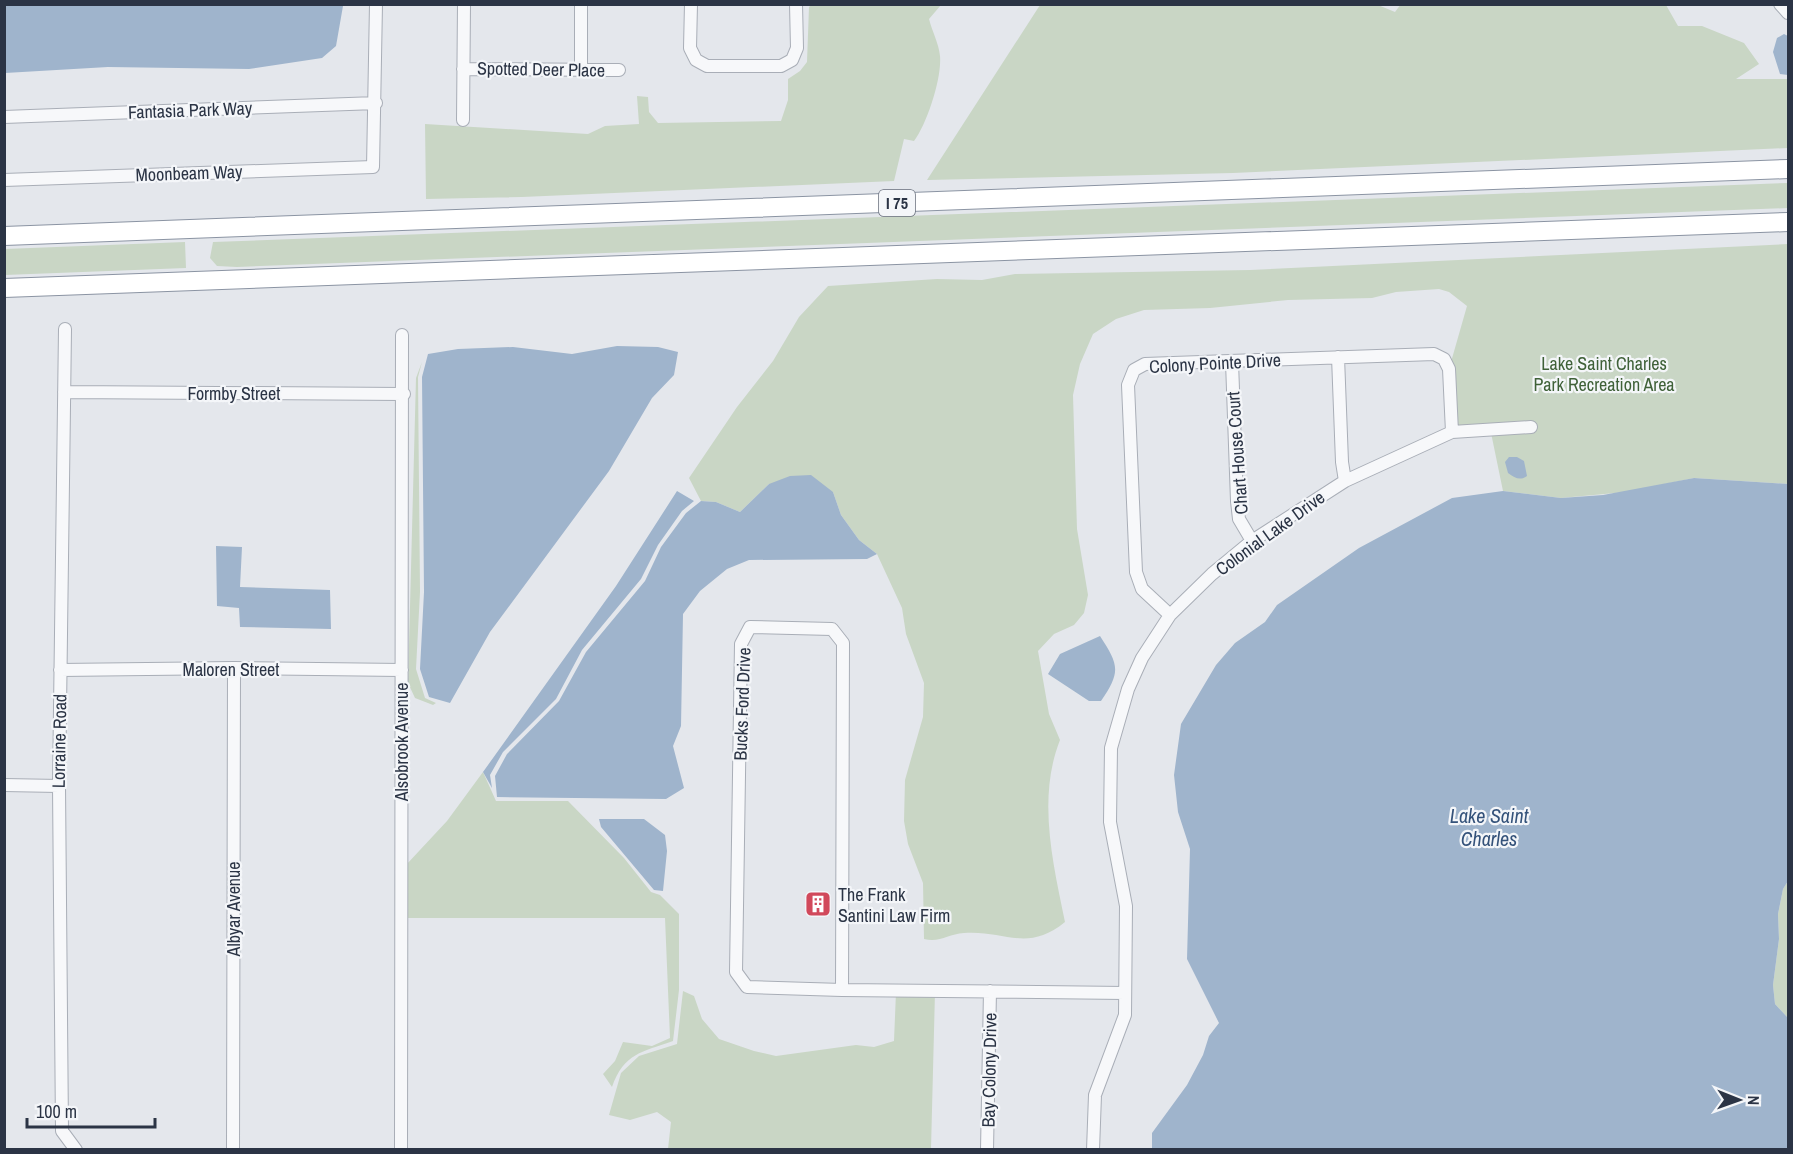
<svg xmlns="http://www.w3.org/2000/svg" width="1793" height="1154" font-family="'Archivo Narrow',sans-serif">
  <style>
    .green { fill: #c9d6c5 }
    .water { fill: #9fb4cc }
    .lines { fill: none; stroke-linecap: round; stroke-linejoin: round }
    .minor-casing { stroke: #a9aeb7; stroke-width: 14 }
    .highway-casing { stroke: #8b94a3; stroke-width: 20 }
    .minor { stroke: #f7f8fa; stroke-width: 12 }
    .highway { stroke: #fff; stroke-width: 18 }
    .labels { text-anchor: middle; dominant-baseline: central; stroke-width: 4.5; stroke-linejoin: round; paint-order: stroke }
    .shield { fill: #f4f6f9; stroke: #676e7b; stroke-width: 1.5 }
    .shield-label { font-size: 16px; font-weight: bold; fill: #2b3445 }
    .street-label { font-size: 18px; fill: #2b3445; stroke: #f4f6f9 }
    .park-label { font-size: 18px; fill: #3f6138; stroke: #f4f6f9 }
    .poi-label { font-size: 18px; fill: #2b3445; stroke: #f4f6f9; text-anchor: start }
    .water-label { font-size: 20px; font-style: italic; fill: #34527a; stroke: #f4f6f9 }
  </style>
  <rect width="100%" height="100%" fill="#e4e7ec"/>
  <path class="green" d="M 811,5 L 941,5 L 929,19 C 932,31 939,44 940,56 C 942,78 927,124 914,141 L 904,139 L 894,181 L 522,197 L 426,199 L 425,124 L 588,134 L 605,126 L 639,124 L 637,96 L 648,97 L 649,112 L 658,123 L 781,121 L 788,100 L 788,79 L 800,71 L 807,62 L 809,7 Z
    M 1378,5 L 1395,12 L 1401,4 L 1666,5 L 1678,26 L 1702,26 L 1744,43 L 1759,64 L 1736,79 L 1788,79 L 1788,148 L 1233,173 L 927,180 L 1040,5 Z
    M 1788,183 L 1788,208 L 237,267 L 217,266 L 210,258 L 213,242 Z
    M 185,242 L 186,268 L 5,275 L 5,249 Z
    M 1788,244 L 1788,484 L 1694,478 L 1626,492 L 1561,498 L 1503,491 L 1490,428 L 1452,432 L 1449,369 L 1467,306 L 1449,292 L 1439,289 L 1396,292 L 1372,298 L 1288,300 L 1210,308 L 1144,310 L 1116,319 L 1093,334 L 1080,364 L 1073,395 L 1077,529 L 1088,595 L 1084,613 L 1074,625 L 1054,634 L 1038,651 L 1049,714 L 1060,740 C 1037,798 1053,863 1065,922 C 1027,953 1005,930 964,933 C 948,934 940,943 924,939 L 923,883 L 908,844 L 904,821 L 905,780 L 923,717 L 924,683 L 906,634 L 902,608 L 877,554 L 859,540 L 841,515 L 833,492 L 769,484 L 740,512 L 716,502 L 701,501 L 689,478 L 737,407 L 773,361 L 799,317 L 828,286 L 937,279 L 982,280 L 1015,274 L 1250,270 Z
    M 422,362 L 418,377 L 420,592 L 416,669 L 425,698 L 436,703 L 433,705 L 415,698 L 408,683 L 416,378 Z
    M 483,772 L 496,801 L 568,801 L 624,858 L 651,892 L 660,895 L 679,914 L 679,990 L 673,1041 C 642,1052 624,1053 612,1087 L 603,1074 L 615,1061 L 623,1042 L 652,1046 L 670,1038 L 665,918 L 405,918 L 406,865 L 447,821 Z
    M 1788,881 L 1788,1018 L 1775,1004 L 1773,985 L 1779,939 L 1778,914 L 1783,889 Z
    M 683,991 L 694,996 L 702,1019 L 719,1039 L 754,1051 L 776,1056 L 856,1045 L 874,1047 L 894,1041 L 896,992 L 935,992 L 931,1149 L 668,1149 L 671,1122 L 657,1112 L 630,1120 L 609,1115 L 621,1073 L 639,1056 L 677,1044 Z"/>
  <path class="water" d="M 5,4 L 343,4 L 343,6 L 336,46 L 322,58 L 249,69 L 108,67 L 5,73 Z
    M 1784,34 L 1788,36 L 1788,75 L 1780,74 L 1773,52 L 1777,38 Z
    M 617,346 L 658,347 L 678,352 L 674,375 L 652,398 L 609,471 L 490,632 L 450,703 L 429,697 L 420,669 L 424,592 L 422,377 L 428,354 L 458,349 L 513,347 L 572,354 Z
    M 1509,457 L 1517,457 L 1524,461 L 1527,476 C 1520,481 1515,478 1508,473 L 1505,462 Z
    M 811,475 L 833,492 L 841,515 L 859,540 L 877,554 L 867,559 L 749,560 L 727,569 L 700,591 L 683,614 L 681,726 L 673,746 L 684,788 L 666,799 L 497,797 L 495,776 L 507,754 L 559,701 L 586,652 L 645,581 L 661,547 L 686,513 L 701,501 L 716,502 L 740,512 L 769,484 L 790,476 Z
    M 1694,478 L 1788,484 L 1788,881 L 1783,889 L 1778,914 L 1779,939 L 1773,985 L 1775,1004 L 1788,1018 L 1788,1149 L 1152,1148 L 1152,1133 L 1187,1085 L 1203,1055 L 1209,1036 L 1219,1023 L 1187,959 L 1190,849 L 1178,812 L 1174,775 L 1181,724 L 1216,665 L 1235,643 L 1265,622 L 1277,605 L 1359,548 L 1452,498 L 1503,491 L 1561,498 L 1603,495 Z
    M 677,491 L 694,501 L 682,511 L 658,545 L 641,579 L 582,650 L 556,699 L 503,752 L 490,775 L 492,788 L 483,772 L 616,586 Z
    M 216,546 L 242,547 L 240,587 L 330,590 L 331,629 L 240,627 L 239,608 L 217,606 Z
    M 1100,636 C 1119,665 1121,672 1101,701 L 1089,701 L 1048,674 L 1060,654 Z
    M 599,819 L 644,819 L 665,835 L 667,851 L 663,891 L 654,890 L 601,827 Z"/>
  <g class="lines">
    <defs>
      <path id="minor" d="M 691,4 L 690,48 L 696,60 L 707,66 L 781,66 L 792,60 L 797,48 L 796,4
        M 1780,4 L 1788,13
        M 463,69 L 619,70
        M 581,70 L 581,4
        M 4,117 L 376,103
        M 463,120 L 464,4
        M 4,180 L 373,167 L 376,4
        M 65,329 L 59,786 L 62,1131 L 76,1150
        M 1338,357 L 1342,462 L 1345,481
        M 1232,362 L 1237,501 L 1239,519 L 1252,541
        M 64,392 L 404,394
        M 1170,615 L 1142,589 L 1136,572 L 1128,385 L 1134,370 L 1145,364 L 1434,354 L 1444,359 L 1449,369 L 1452,432
        M 750,627 L 832,629 L 843,643 L 842,990 L 747,987 L 736,972 L 741,644 Z
        M 60,670 L 234,668 L 402,670
        M 4,785 L 59,786
        M 842,990 L 1125,993
        M 233,1150 L 234,668
        M 401,1150 L 402,335
        M 987,1150 L 990,991
        M 1093,1150 L 1095,1095 L 1125,1015 L 1126,906 L 1110,822 L 1111,748 L 1128,689 L 1142,658 L 1170,615 L 1212,574 L 1252,541 L 1345,481 L 1452,432 L 1531,427"/>
      <path id="highway" d="M 4,236 L 1788,169
        M 4,288 L 1788,222"/>
    </defs>
    <use href="#minor" class="minor-casing"/>
    <use href="#highway" class="highway-casing"/>
    <use href="#minor" class="minor"/>
    <use href="#highway" class="highway"/>
  </g>
  <defs>
    <symbol id="building-square" viewBox="-11 -11 22 22"><rect x="-9" y="-9" width="18" height="18" rx="4" fill="#d1495b" stroke="#f4f6f9"/><path d="M-4-6H4V6H1V3H-1V6H-4ZM-2.5-4.3h1.7v1.8h-1.7ZM.8-4.3h1.7v1.8H.8ZM-2.5-1h1.7V.8h-1.7ZM.8-1h1.7V.8H.8Z" fill="#fff"/></symbol>
  </defs>
  <g fill-rule="evenodd">
    <use href="#building-square" x="803" y="889" width="30" height="30"/>
  </g>
  <g class="labels">
    <rect class="shield" x="879" y="190" width="36" height="26" rx="4.5"/>
    <g class="shield-label">
      <text x="897" y="203">I 75</text>
    </g>
    <g class="street-label">
      <text transform="translate(541 69) rotate(1)">Spotted Deer Place</text>
      <text transform="translate(190 110) rotate(-2)">Fantasia Park Way</text>
      <text transform="translate(189 173) rotate(-2)">Moonbeam Way</text>
      <text transform="translate(1215 363) rotate(-3)">Colony Pointe Drive</text>
      <text x="234" y="393">Formby Street</text>
      <text transform="translate(1237 453) rotate(-94)">Chart House Court</text>
      <text transform="translate(1270 533) rotate(-36)">Colonial Lake Drive</text>
      <text x="231" y="669">Maloren Street</text>
      <text transform="translate(742 704) rotate(-88)">Bucks Ford Drive</text>
      <text transform="translate(59 741) rotate(-89)">Lorraine Road</text>
      <text transform="translate(401 742) rotate(-90)">Alsobrook Avenue</text>
      <text transform="translate(233 909) rotate(-90)">Albyar Avenue</text>
      <text transform="translate(989 1070) rotate(-89)">Bay Colony Drive</text>
    </g>
    <g class="park-label">
      <text x="1604" y="363">Lake Saint Charles<tspan x="1604" dy="21">Park Recreation Area</tspan></text>
    </g>
    <g class="poi-label">
      <text x="838" y="894">The Frank<tspan x="838" dy="21">Santini Law Firm</tspan></text>
    </g>
    <g class="water-label">
      <text x="1489" y="815">Lake Saint<tspan x="1489" dy="23">Charles</tspan></text>
    </g>
  </g>
  <rect width="1793" height="1154" fill="none" stroke="#2b3445" stroke-width="12"/>
  <g transform="translate(1739 1100) rotate(91)" stroke="#f4f6f9" stroke-width="4.5" paint-order="stroke">
  <path d="M0-4.5L10 22L0 15L-10 22Z" fill="#2b3445"/>
  <text y="-9" font-size="16" font-weight="bold" text-anchor="middle" fill="#2b3445">N</text>
  </g>
  <path d="M27 1118v9h128v-9" fill="none" stroke="#2b3445" stroke-width="3"/>
  <text x="36" y="1118" font-size="18" fill="#2b3445" stroke="#f4f6f9" stroke-width="4.5" paint-order="stroke">100 m</text>
</svg>
